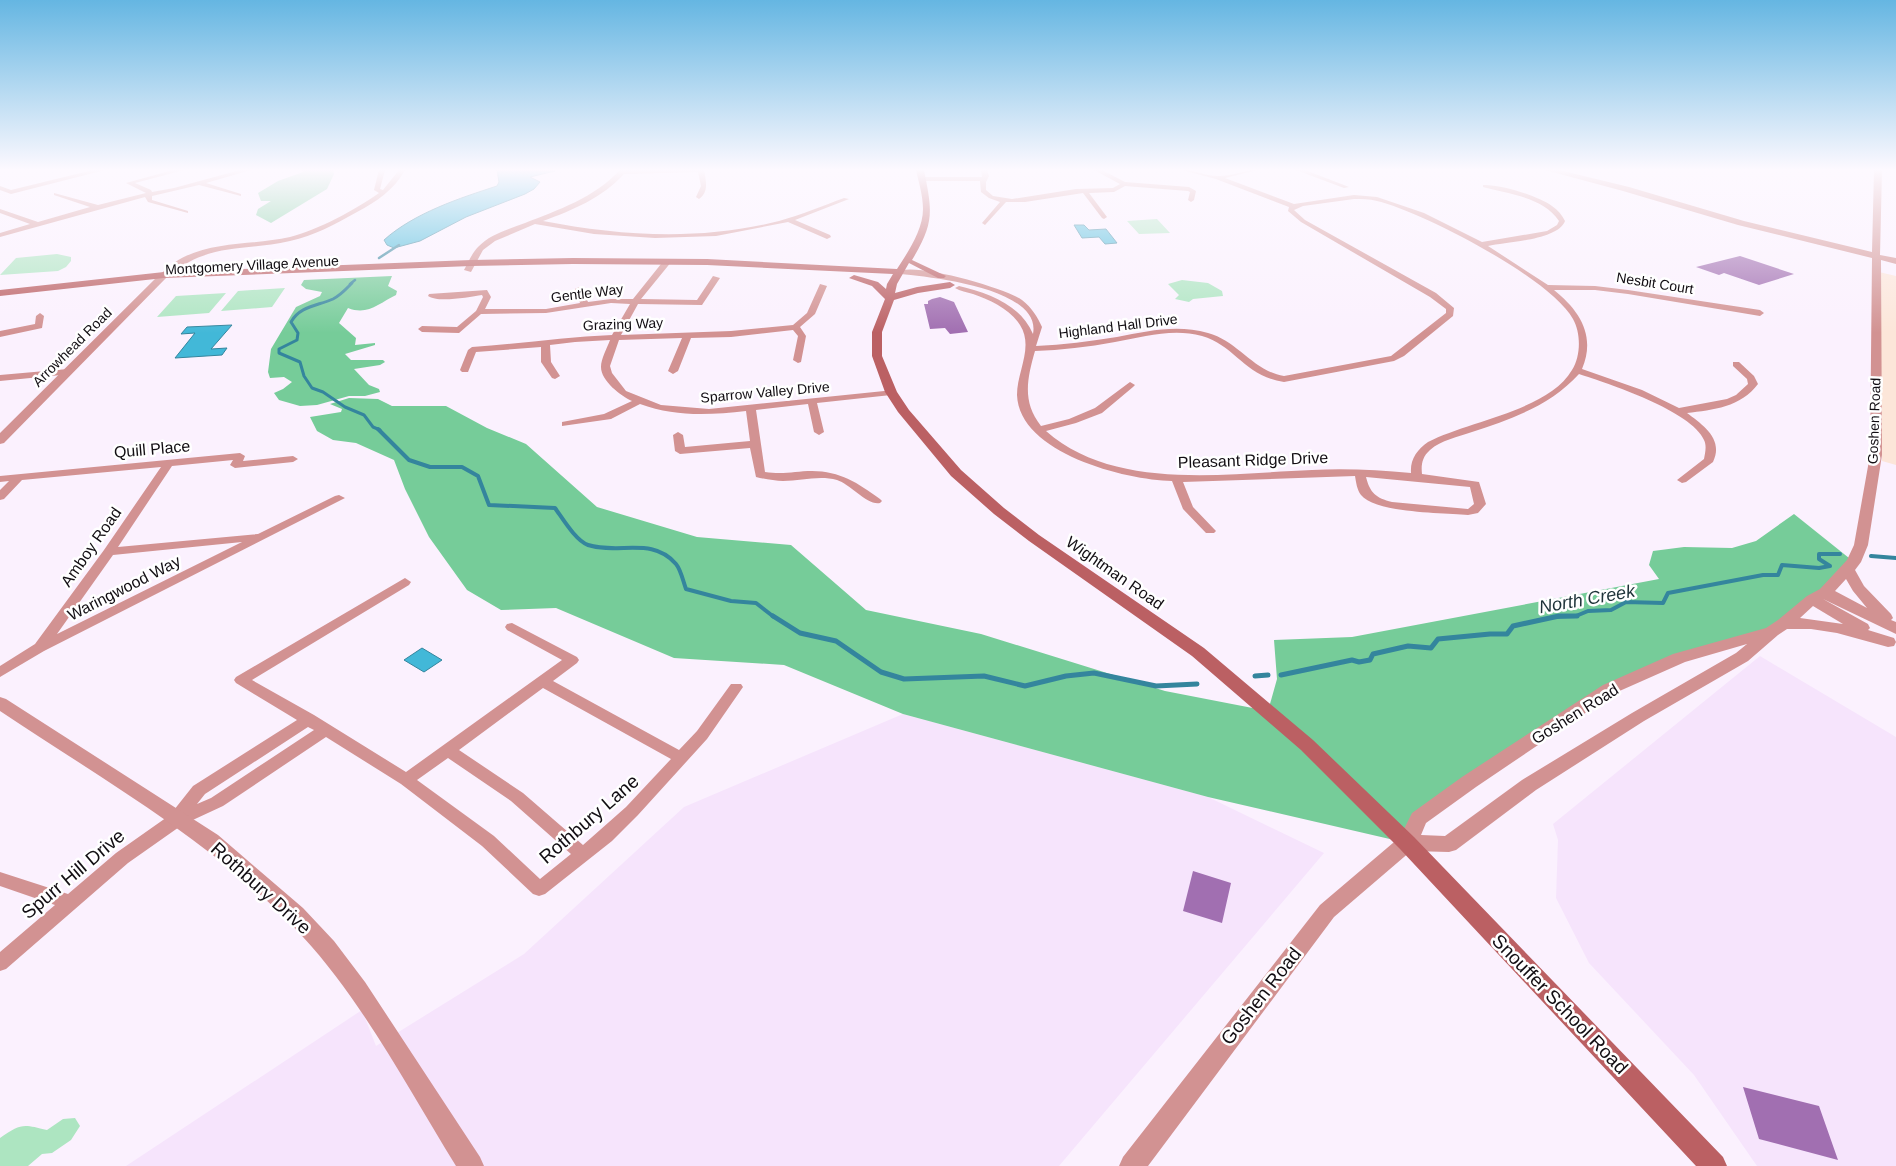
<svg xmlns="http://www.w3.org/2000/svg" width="1896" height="1166" font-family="Helvetica,sans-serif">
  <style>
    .built { fill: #f6e4fc }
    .education { fill: #fce6d9 }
    .green { fill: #ade5c1 }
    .forest { fill: #76cc99 }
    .water { fill: #42b8d8; stroke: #34859d }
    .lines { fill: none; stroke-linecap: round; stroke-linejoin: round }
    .stream-far3 { stroke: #34859d; stroke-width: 2.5 }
    .stream-far2 { stroke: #34859d; stroke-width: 3 }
    .stream-far1 { stroke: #34859d; stroke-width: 4 }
    .stream { stroke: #34859d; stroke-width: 5 }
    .building { fill: #a16fb1 }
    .minor { fill: #d29292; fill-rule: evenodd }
    .tertiary { fill: #d29292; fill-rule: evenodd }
    .secondary { fill: #bb6063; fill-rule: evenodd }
    .labels { text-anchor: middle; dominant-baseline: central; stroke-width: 5; stroke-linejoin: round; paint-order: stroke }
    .far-street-label { font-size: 14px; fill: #120e13; stroke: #fff }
    .street-label { font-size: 16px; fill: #120e13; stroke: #fff }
    .water-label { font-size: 18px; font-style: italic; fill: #1d3238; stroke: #fff }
    .near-street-label { font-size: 19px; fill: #120e13; stroke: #fff }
  </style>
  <rect width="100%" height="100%" fill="#fbf1fe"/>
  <path class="built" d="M 1760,656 L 1896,737 L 1896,1166 L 1757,1166 L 1694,1075 L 1589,963 L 1556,898 L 1558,840 L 1553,824 Z
    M 903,714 L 1208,797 L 1324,853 L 1059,1166 L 126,1166 L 362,1010 L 376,1046 L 524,954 L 684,807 Z"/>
  <path class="education" d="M 1879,272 L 1896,276 L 1896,465 L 1882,461 Z"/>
  <path class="green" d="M 1157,219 L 1170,233 L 1139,234 L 1127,221 Z
    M 57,254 L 71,257 L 71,261 L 66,267 L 58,271 L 0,275 L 16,258 Z
    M 1182,280 L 1208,283 L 1222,291 L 1223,296 L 1193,299 L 1189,302 L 1175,299 L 1179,295 L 1168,284 Z
    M 285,288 L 272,307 L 221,311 L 238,291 Z
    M 226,293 L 209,313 L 157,317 L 176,296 Z
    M 75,1118 L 80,1126 L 71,1140 L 52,1153 L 42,1154 L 28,1166 L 0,1166 L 0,1138 C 21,1123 23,1124 47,1130 L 63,1119 Z"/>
  <path class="forest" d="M 302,170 L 333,170 L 334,174 L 327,189 L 271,223 L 256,215 L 258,209 L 271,201 L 261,201 L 258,193 L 278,181 L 303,172 Z
    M 392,276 L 388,286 L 397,291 L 396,295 C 379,303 368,316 348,308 L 339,323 L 356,338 L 355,345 L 375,343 L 375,345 L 345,354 L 351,360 L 383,360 L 385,362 L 380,365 L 354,369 L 369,385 L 379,389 L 380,392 L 365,396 L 349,396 L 317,405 L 300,406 L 279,400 L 274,393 L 283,389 L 292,382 L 284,377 L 270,378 L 268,372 L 271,349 L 296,307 L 320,296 L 322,292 L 306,289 L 301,285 L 304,280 Z
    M 349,398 L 378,399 L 392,406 L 446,406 L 487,428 L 526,444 L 597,507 L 697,537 L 791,545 L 866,610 L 981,634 L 1165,691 L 1268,711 L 1277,679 L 1274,640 L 1352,637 L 1659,579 L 1649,565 L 1653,551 L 1684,547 L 1732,548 L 1756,541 L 1794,514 L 1854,562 L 1784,624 L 1679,658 L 1609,689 L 1419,818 L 1407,843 L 1208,797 L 903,714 L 784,665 L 674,658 L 556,608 L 501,610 L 467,590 L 429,537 L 405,489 L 394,460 L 356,443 L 333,440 L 317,431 L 310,417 L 341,412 L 342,409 L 330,404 Z"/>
  <path class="water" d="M 497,170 L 555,171 L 530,177 L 540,182 L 534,189 L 525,194 L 466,217 L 420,241 L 394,248 L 387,245 L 384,240 C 414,213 460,198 497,186 L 499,182 Z
    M 1074,225 L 1084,225 L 1089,230 L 1106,229 L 1117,243 L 1105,244 L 1099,237 L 1082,238 Z
    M 232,325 L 211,349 L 227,348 L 222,355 L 175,358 L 195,333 L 181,334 L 187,327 Z
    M 422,648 L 442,660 L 424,672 L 404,660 Z"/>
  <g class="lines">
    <path class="stream-far3" d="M 379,258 L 399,245
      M 350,284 L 355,280"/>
    <path class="stream-far2" d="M 352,283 C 346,289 341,295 333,299 C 317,306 300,306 291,322 L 298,333 L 297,340 L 279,349 L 279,353 L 300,362 L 304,376 L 312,388 L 323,392 L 345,407 L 364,415 L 373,427 L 380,430"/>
    <path class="stream-far1" d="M 378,429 L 409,460 L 430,467 L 462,467 L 478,476 L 489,505 L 555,508 C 563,519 576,541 588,545 C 619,555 652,536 676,564 C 681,570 683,581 686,589 L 731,601 L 756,603 L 774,617
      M 1871,556 L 1896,558
      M 1554,617 L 1576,616 L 1588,611 L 1611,610 L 1626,602 L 1663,603 L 1668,593 L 1763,575 L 1778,575 L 1782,565 L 1819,568 L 1830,566 L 1819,559 L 1819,554 L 1840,554"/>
    <path class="stream" d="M 773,616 L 800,633 L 836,641 L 881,672 L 904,679 L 984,676 L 1025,686 L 1066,676 L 1094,673 L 1156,686 L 1197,684
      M 1281,675 L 1352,660 L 1359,662 L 1370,660 L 1373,654 L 1408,646 L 1431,648 L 1438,639 L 1490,634 L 1507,634 L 1513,626 L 1559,616 L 1577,616
      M 1255,676 L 1268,675"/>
  </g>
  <path class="building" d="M 1740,256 L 1794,274 L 1759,285 L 1724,273 L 1719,275 L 1696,267 Z
    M 940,297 L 954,302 L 968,332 L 950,334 L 945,328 L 930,329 L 924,304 L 928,304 L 928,301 L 932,299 Z
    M 1193,871 L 1231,883 L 1222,923 L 1183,911 Z
    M 1743,1087 L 1819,1106 L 1838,1160 L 1759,1139 Z"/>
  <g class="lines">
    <path class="minor" d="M 93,170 L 105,170 L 11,194 L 0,190 L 0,186 L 11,190 Z
      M 173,170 L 184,170 L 135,183 L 151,190 L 152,192 L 174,188 L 240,170 L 251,170 L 206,183 L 241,194 L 241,196 L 199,185 L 152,196 L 152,200 L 188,211 L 188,213 L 148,202 L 145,197 L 0,237 L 0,233 L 30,224 L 0,213 L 0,209 L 38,222 L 90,207 L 54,195 L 54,193 L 98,205 L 146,193 L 126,183 Z
      M 379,170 L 385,170 L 380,189 L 383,190 L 399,170 L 405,170 C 393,191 377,201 357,212 C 335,224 314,236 290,241 C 240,252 209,242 167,277 L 160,275 C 194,238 246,247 290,237 C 318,230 355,210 379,193 L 374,190 Z
      M 620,170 L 704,170 C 706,181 709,192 699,199 L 696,197 L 701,186 L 698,172 L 624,174 C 602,198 573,210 543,221 C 620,236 701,241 779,221 C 801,215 822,206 844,198 L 849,199 L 795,220 L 830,235 L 831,237 L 827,239 L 788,222 L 716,236 L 655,238 L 594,234 L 535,224 L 495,241 L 483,250 L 471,272 L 464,270 C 468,263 472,253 478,247 C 490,234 509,229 525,223 C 558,210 594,198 620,170 Z
      M 981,170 L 987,170 L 989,176 L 986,182 L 986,190 L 993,196 L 1012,199 L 1076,189 L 1113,188 L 1120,184 L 1094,170 L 1102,170 L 1125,182 L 1189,187 L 1196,191 L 1194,200 L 1191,202 L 1188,200 L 1190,192 L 1188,191 L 1125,186 L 1114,192 L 1089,193 L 1107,217 L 1104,219 L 1102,218 L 1083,193 L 1025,202 L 1006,202 L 985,225 L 982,223 L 1000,202 L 989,198 L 981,192 L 980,181 L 922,181 L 919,179 L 922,177 L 982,177 Z
      M 1182,170 C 1194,170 1205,176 1217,176 C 1230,177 1244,170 1257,170 L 1225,178 L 1294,204 L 1354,195 L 1377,197 L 1424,213 L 1482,242 L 1547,231 L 1557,225 L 1559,221 C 1544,197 1508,194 1483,187 L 1483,185 C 1500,184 1538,196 1552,206 C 1558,210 1562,215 1565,221 C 1558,240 1507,242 1488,246 L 1548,285 L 1595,286 L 1628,290 L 1760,310 L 1764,313 L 1760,316 L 1628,294 L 1595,290 L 1554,290 C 1580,311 1596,336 1582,369 L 1642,390 L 1679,408 L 1727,399 L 1736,395 L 1748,384 L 1747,379 L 1733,366 L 1733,362 L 1739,362 L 1754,376 L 1758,384 C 1741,407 1713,410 1687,413 C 1703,425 1724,439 1713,462 L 1686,482 L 1682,483 L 1677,480 L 1704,459 C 1705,453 1707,446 1704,440 C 1692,411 1607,383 1579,374 C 1550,406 1511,419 1472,432 C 1458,437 1441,440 1430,450 C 1422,457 1421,465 1422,474 L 1479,482 L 1486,504 L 1478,513 L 1468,515 C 1444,513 1375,513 1361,495 C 1357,490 1356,482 1355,476 L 1183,482 L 1193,507 L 1216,531 L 1214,533 L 1206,533 L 1183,509 L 1172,481 C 1125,480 1019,453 1017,395 C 1017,371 1034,347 1020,325 C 1010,309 990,300 973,294 C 967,292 960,291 955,288 L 959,286 C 988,293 1020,304 1033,334 C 1042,288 930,277 901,274 L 897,272 C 912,261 1006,288 1022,300 C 1032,308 1037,316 1042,327 L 1036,346 C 1063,345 1090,341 1117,337 C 1148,331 1177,324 1208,333 C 1238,341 1253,371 1284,376 L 1391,356 L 1446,313 L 1446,309 L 1430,297 L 1301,222 L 1288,211 L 1289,207 L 1216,179 ZM 1354,199 C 1362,199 1369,199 1377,201 C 1423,212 1550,278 1573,319 C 1581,333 1581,356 1572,370 C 1548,411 1468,421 1428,442 C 1417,450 1410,459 1411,473 C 1378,470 1345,468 1312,470 C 1228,473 1115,492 1046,431 L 1076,423 L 1102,413 L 1133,387 L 1135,385 L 1130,382 L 1095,408 L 1069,419 L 1041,426 C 1022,402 1027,379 1035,351 C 1061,350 1088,347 1115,342 C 1144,337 1172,328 1202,336 C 1236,346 1244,376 1284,382 L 1394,361 L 1404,356 L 1453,316 L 1454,308 L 1436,293 L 1305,220 L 1294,210 L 1303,206 ZM 1366,477 L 1470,487 L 1474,504 L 1468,509 L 1392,502 C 1376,498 1370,493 1366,477 Z
      M 1296,170 L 1305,170 L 1349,187 L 1344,188 Z
      M 665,259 L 672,261 L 641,299 L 697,300 L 713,276 L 720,278 L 702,305 L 638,304 L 621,335 L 731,331 L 793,325 L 807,313 L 820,284 L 827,286 L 815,314 L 800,327 L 806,336 L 801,362 L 798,363 L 793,360 L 798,336 L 793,330 L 731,337 L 691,338 L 678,371 L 673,374 L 668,371 L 682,338 L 619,340 L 610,366 L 612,373 L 626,391 L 661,405 L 709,409 L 894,390 L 896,392 L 891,395 L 817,403 L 824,432 L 819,435 L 814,432 L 808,404 L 756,410 L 765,472 C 784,475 795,471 812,471 C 840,471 858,483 880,499 L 882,501 L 880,503 C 868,506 850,484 837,480 C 819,475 801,481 783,481 C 775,481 764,479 756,477 L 750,448 L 680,454 L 675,451 L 673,435 L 678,432 L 683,435 L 685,447 L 750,441 L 746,411 C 710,415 675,417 640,404 L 611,419 L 562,426 L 562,422 L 604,414 L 632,401 C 621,396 601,381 601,367 C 601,359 607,348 610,340 L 575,342 L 550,345 L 551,362 L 560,376 L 555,379 L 552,378 L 541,362 L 541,347 L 476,352 L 468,372 L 462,372 L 460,370 L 468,350 L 472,347 C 519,344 565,337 612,335 L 630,304 L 611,303 L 546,313 L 481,314 L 459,333 L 422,332 L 418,329 L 422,326 L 457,327 L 476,311 L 483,297 L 482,295 C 469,297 438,303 428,296 L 429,294 L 487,290 L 491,297 L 485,309 L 546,309 L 580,303 L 575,289 L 579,287 L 583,289 L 588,302 L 611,299 L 633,299 Z
      M 40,313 L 44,316 L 42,328 L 0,337 L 0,331 L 35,324 L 36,316 Z
      M 68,369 L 71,370 L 71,374 L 0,381 L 0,375 Z
      M 240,453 L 245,456 L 243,461 L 293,456 L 298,459 L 293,462 L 235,468 L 230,465 L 233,460 L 172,466 L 118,547 L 258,534 L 335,496 L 339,495 L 345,498 L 44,651 L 0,677 L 0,666 L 35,644 L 104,550 L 161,467 L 22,480 L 4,499 L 0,500 L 0,490 L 9,481 L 0,482 L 0,476 ZM 242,542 L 57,634 L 113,555 Z
      M 405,578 L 411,582 L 409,585 L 252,680 L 314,715 L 406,772 L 562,660 L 507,630 L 505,627 L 507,624 L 512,623 L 577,657 L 579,660 L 577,663 L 553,681 L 679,750 L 697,731 L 731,684 L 741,684 L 743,687 L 707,739 L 638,815 L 612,841 L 545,894 L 539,896 L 533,894 L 482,846 L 401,784 L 326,737 L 223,806 L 182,825 L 128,863 L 6,969 L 0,971 L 0,952 L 55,905 L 0,886 L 0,872 L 68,894 L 116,853 L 170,815 L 193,786 L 297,720 L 236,683 L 234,680 L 236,677 ZM 543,688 L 671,759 L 626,807 L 583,845 L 523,793 L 459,750 ZM 308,727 L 314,730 L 211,798 L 197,804 L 205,794 ZM 448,758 L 511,801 L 571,854 L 540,879 L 494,836 L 417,780 Z"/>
    <path class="tertiary" d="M 1545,170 L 1559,170 L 1629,187 L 1744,221 L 1872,252 L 1874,170 L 1882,170 L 1880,255 L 1896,258 L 1896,264 L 1881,260 L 1882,455 L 1868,545 L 1861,562 L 1855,570 L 1864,586 L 1891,614 L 1893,618 L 1891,620 L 1896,622 L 1896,634 L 1823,599 L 1868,624 L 1870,628 L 1868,630 L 1894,638 L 1896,642 L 1894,646 L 1888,647 L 1837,633 L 1811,629 L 1787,629 L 1778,635 L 1748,661 L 1644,721 L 1536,790 L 1456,850 L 1449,852 L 1411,851 L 1334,917 L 1148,1166 L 1119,1166 L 1123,1157 L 1320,905 L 1400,837 L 1412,813 L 1462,777 L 1603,685 L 1673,654 L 1766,628 L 1778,620 L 1807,596 L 1820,589 L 1847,560 L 1854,545 L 1870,455 L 1872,258 L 1738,225 L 1623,191 ZM 1846,579 L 1853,591 L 1867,608 L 1835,591 ZM 1813,606 L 1843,624 L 1800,618 ZM 1747,644 L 1736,653 L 1632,713 L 1522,780 L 1445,836 L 1421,835 L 1426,823 L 1476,787 L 1615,693 L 1685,662 Z
      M 164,272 L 169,275 L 167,277 L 4,443 L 0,444 L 0,433 L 161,273 Z
      M 0,697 L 6,699 L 218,835 L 303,908 L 334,941 L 365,982 L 480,1157 L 484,1166 L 456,1166 C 409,1090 363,1002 303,937 C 219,845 103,780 0,711 Z"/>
    <path class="secondary" d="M 916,170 L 924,170 C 932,211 935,222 912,260 L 946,276 L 944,278 L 938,278 L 909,263 L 897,284 L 895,293 L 917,287 L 950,282 L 955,285 L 950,288 L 918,293 L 894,300 L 882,332 L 882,356 L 897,392 L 909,410 L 961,470 L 1004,508 L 1039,535 L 1204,648 L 1313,740 L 1414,837 L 1723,1157 L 1727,1166 L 1696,1166 L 1400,849 L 1301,750 L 1192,656 L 1029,541 L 994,514 L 951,476 L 898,412 L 885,392 L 872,356 L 872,332 L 885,299 L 872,286 L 849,278 L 854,275 L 878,282 L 886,289 L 887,284 L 893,274 L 707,265 L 573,264 L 471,266 L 164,278 L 0,296 L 0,290 L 164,272 L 471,260 L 573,258 L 707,259 L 897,269 C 908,252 923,230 923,209 C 923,196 919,183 916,170 Z"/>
  </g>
  <linearGradient id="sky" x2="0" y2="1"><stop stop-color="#65b6e2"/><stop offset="0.51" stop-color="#fdf9ff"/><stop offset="1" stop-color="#fdf9ff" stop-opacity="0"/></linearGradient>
  <rect width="1896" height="333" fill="url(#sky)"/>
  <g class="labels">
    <g class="far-street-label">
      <text transform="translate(252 265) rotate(-3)">Montgomery Village Avenue</text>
      <text transform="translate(1655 283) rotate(9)">Nesbit Court</text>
      <text transform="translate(587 293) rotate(-7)">Gentle Way</text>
      <text transform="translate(623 324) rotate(-2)">Grazing Way</text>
      <text transform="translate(1118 326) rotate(-7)">Highland Hall Drive</text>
      <text transform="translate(72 347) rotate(-45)">Arrowhead Road</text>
      <text transform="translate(765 392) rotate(-5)">Sparrow Valley Drive</text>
      <text transform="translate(1874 421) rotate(-88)">Goshen Road</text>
    </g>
    <g class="street-label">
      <text transform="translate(152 449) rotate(-5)">Quill Place</text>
      <text transform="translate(1253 460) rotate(-2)">Pleasant Ridge Drive</text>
      <text transform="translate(91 547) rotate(-55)">Amboy Road</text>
      <text transform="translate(1115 573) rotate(35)">Wightman Road</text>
      <text transform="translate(124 588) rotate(-27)">Waringwood Way</text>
      <text transform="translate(1575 714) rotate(-32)">Goshen Road</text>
    </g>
    <g class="water-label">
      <text transform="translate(1587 599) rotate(-10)">North Creek</text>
    </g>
    <g class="near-street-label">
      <text transform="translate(589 819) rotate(-41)">Rothbury Lane</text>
      <text transform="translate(73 874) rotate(-40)">Spurr Hill Drive</text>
      <text transform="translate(261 888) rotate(42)">Rothbury Drive</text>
      <text transform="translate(1261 996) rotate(-52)">Goshen Road</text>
      <text transform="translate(1560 1004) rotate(46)">Snouffer School Road</text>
    </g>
  </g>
</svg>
